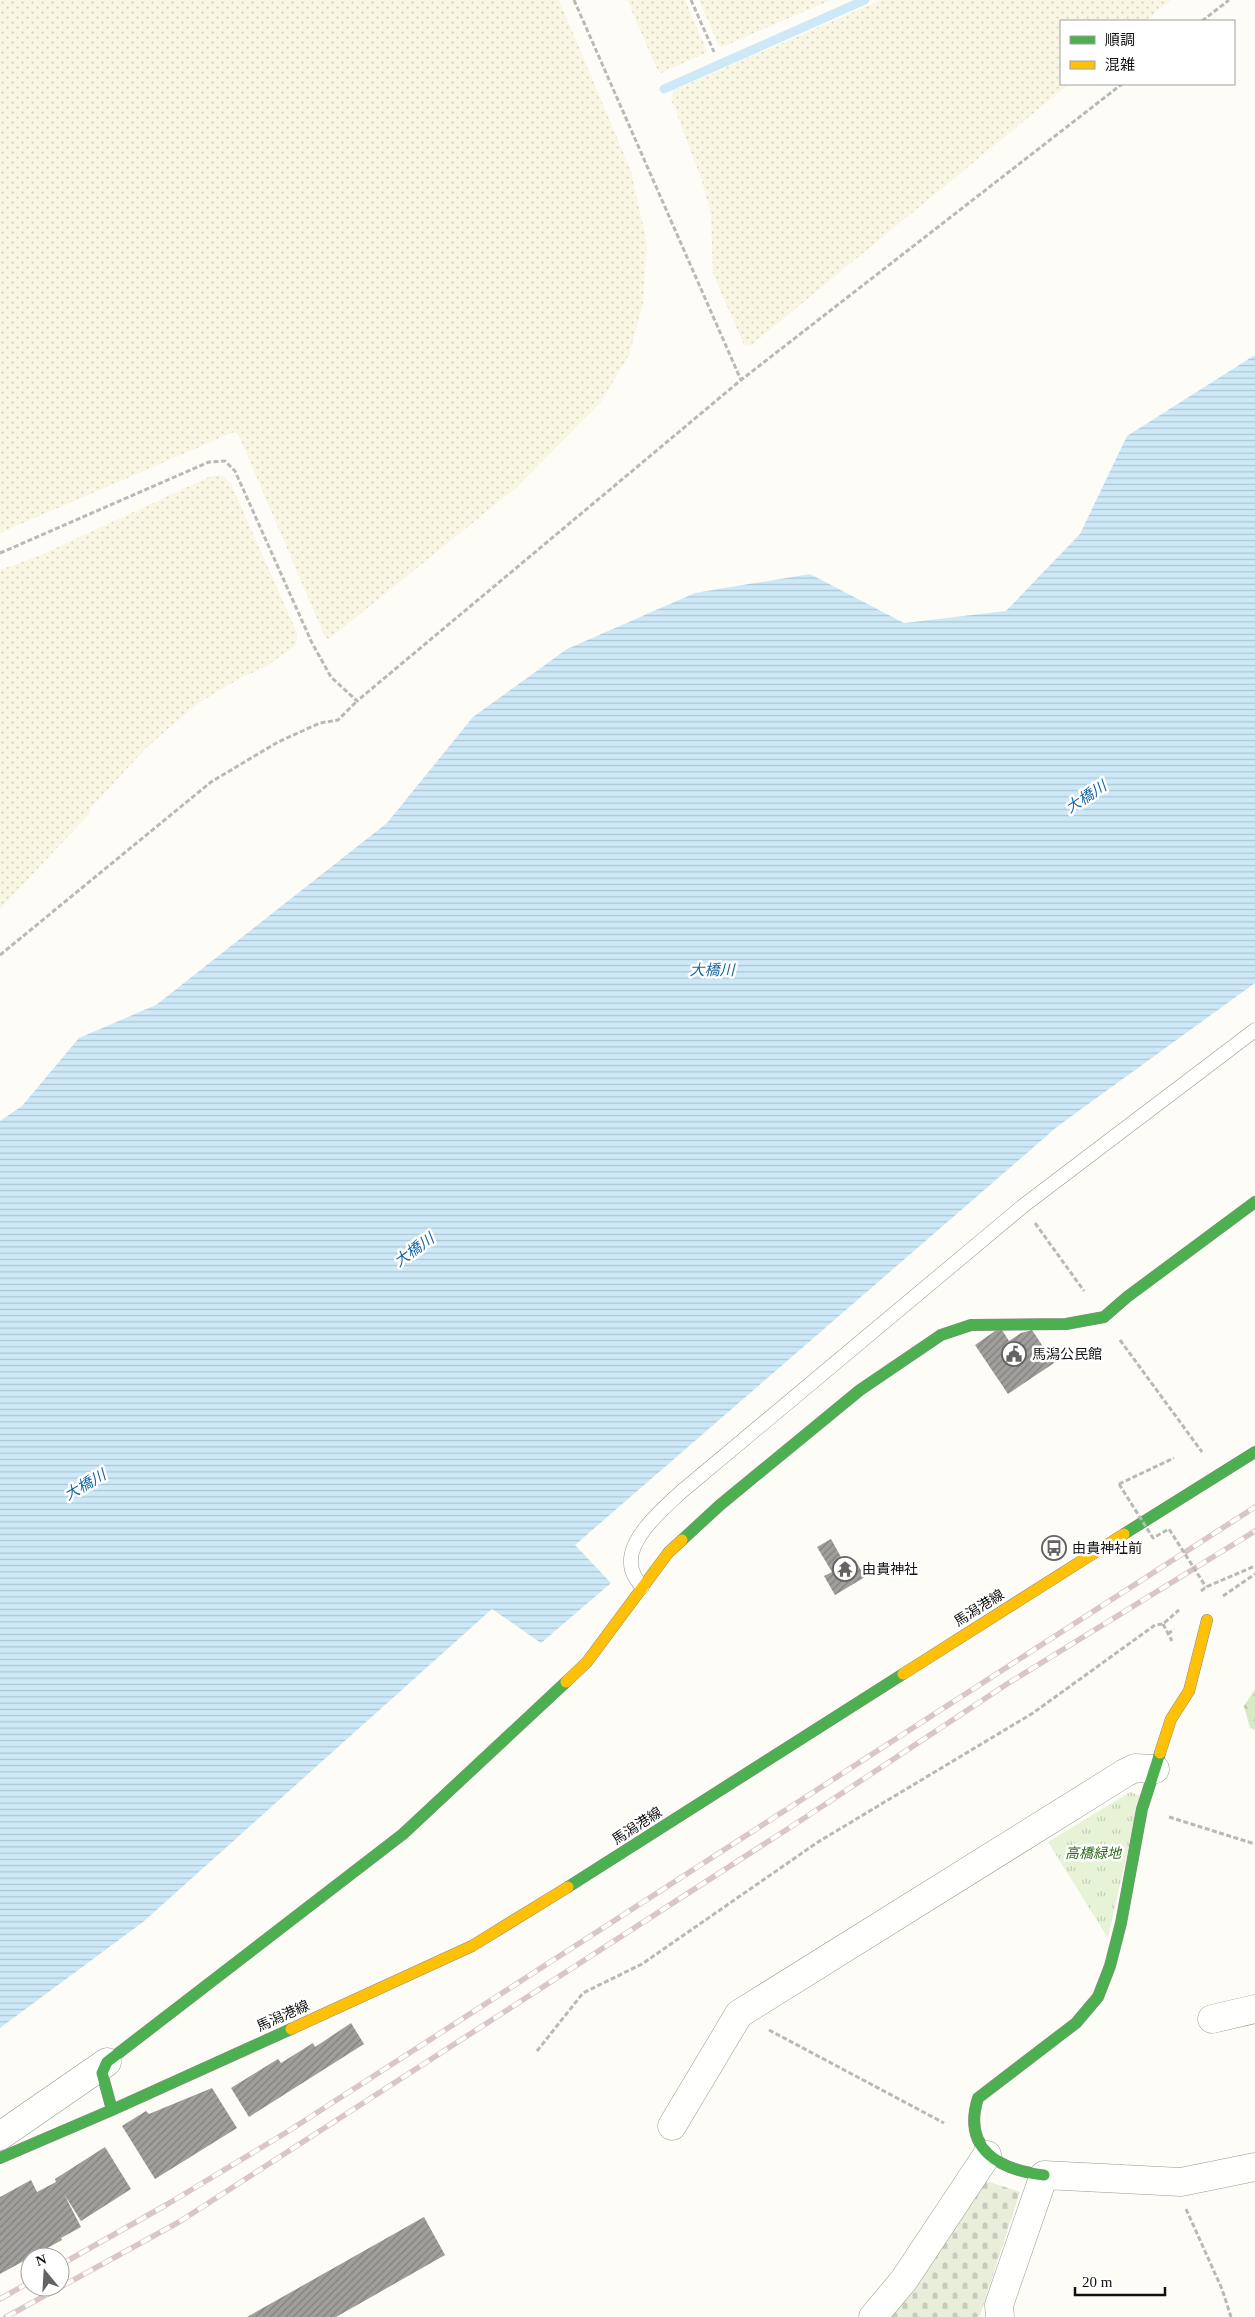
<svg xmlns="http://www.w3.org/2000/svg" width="1255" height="2317" font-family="'Times New Roman','Noto Sans JP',serif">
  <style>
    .farmland { fill: url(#farmland-dots) }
    .grass { fill: url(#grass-tufts) }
    .forest { fill: url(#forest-firs) }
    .cemetery { fill: url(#cemetery-stones) }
    .water { fill: url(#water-rules) }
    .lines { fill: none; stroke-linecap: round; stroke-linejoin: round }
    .stream { stroke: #cde8f7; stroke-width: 9 }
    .building { fill: url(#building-hatch) }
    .lane-casing { stroke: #979795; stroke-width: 15 }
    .street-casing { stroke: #979795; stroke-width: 29 }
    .fast-casing { stroke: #8e8d8b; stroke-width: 12 }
    .slow-casing { stroke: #8e8d8b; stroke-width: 12 }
    .path { stroke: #b9b9b8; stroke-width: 3; stroke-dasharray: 5 2.5; stroke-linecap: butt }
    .lane { stroke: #fffffe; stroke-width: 14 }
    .street { stroke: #fffffe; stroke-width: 28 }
    .fast { stroke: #4caf50; stroke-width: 11 }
    .slow { stroke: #ffc107; stroke-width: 11 }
    .rail-casing { stroke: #d9c6c7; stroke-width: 5.5 }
    .rail { stroke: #fff; stroke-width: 4; stroke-dasharray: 11; stroke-linecap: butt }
    .path-bridge { stroke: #b9b9b8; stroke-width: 3; stroke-dasharray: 5 2.5; stroke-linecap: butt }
    .labels { text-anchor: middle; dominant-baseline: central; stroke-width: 5; stroke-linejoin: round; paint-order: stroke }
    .poi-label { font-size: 14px; fill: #111; stroke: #fff; text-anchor: start }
    .street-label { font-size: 14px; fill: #111; stroke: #fff }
    .park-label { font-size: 14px; font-style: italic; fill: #2f6b1f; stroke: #fff }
    .water-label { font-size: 15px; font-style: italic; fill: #1768a6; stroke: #fff }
  </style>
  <defs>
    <pattern id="farmland-dots" width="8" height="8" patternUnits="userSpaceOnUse" patternTransform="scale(1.25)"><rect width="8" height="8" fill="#f9f7e4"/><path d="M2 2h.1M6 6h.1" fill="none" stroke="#d4d3c3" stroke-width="1.8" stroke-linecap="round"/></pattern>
    <pattern id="grass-tufts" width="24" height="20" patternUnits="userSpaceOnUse" patternTransform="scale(1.25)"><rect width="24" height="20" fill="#e7f3d7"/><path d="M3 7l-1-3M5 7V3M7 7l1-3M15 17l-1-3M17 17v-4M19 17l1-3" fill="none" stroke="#c5cfb8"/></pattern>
    <pattern id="forest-firs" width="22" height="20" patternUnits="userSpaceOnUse" patternTransform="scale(1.25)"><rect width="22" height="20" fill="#d8eac5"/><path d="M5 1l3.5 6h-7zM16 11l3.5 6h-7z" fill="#b8c8a8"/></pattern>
    <pattern id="cemetery-stones" width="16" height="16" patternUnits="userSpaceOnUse" patternTransform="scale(1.25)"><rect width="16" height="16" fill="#e9eedb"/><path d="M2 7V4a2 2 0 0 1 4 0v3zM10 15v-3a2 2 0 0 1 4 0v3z" fill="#c7cbbb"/></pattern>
    <pattern id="water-rules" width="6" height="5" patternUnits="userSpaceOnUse" patternTransform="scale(1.25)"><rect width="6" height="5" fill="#cde8f7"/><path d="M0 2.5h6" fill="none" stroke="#afc6d3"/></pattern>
    <pattern id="building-hatch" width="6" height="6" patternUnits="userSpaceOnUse" patternTransform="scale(1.25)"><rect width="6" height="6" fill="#a19f9c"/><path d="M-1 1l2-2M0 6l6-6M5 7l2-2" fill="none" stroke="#82807e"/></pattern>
  </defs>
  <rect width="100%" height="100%" fill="#fdfcf7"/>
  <path class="farmland" d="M 0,0 L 559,0 L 631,171 L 647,243 L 643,304 L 629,355 L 601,402 L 516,488 L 329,639 L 325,637 L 239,436 L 234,432 L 0,533 Z
    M 627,0 L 685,0 L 707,51 L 706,53 L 661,73 L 657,69 Z
    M 699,0 L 831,0 L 722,47 L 718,44 Z
    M 881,0 L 1171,0 L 1145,21 L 1061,21 L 1061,84 L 1069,84 L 750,346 L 744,345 L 713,274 L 711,215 L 702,181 L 671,99 L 674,90 Z
    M 211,476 L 223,476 L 231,484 L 297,633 L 296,645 L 264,668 L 242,677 L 197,704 L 145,749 L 90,809 L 90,813 L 0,909 L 0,570 L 41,555 Z"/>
  <path class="grass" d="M 1130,1792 L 1140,1796 L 1108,1938 L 1048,1842 Z"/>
  <path class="forest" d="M 1255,1689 L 1255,1730 L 1250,1728 L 1244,1706 Z"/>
  <path class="cemetery" d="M 980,2179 L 1020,2192 L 980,2315 L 978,2317 L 885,2317 Z"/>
  <path class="water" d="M 1255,355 L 1255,983 L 1058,1126 L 575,1545 L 611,1583 L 541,1643 L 492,1609 L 143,1922 L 0,2028 L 0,1121 L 22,1106 L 79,1038 L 156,1005 L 387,823 L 473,717 L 567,649 L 695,593 L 810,574 L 904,623 L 1006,611 L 1080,534 L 1127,436 Z"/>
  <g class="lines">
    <path class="stream" d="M 664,89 L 865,0"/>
  </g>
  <path class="building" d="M 1002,1330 L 1009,1341 L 1021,1333 L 1032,1330 L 1054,1363 L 1008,1394 L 975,1345 L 995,1331 Z
    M 831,1539 L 846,1566 L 855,1560 L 865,1577 L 835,1595 L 824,1576 L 832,1572 L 817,1547 Z
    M 351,2023 L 364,2044 L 249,2117 L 231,2088 L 278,2059 L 281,2063 L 313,2043 L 315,2047 Z
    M 212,2088 L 237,2128 L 155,2179 L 122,2126 L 146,2111 L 149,2114 Z
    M 105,2147 L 131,2189 L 81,2221 L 64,2194 L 81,2227 L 61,2238 L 62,2240 L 0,2274 L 0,2197 L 31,2180 L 37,2192 L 56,2182 L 55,2179 Z
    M 424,2217 L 445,2255 L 336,2317 L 247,2317 Z"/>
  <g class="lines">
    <defs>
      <path id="lane" d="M 642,1587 C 637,1580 631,1573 631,1563 C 629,1537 664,1508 681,1492 L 1023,1206 L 1255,1030"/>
      <path id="street" d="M 1212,2019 L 1255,2009
        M 672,2126 L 739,2014 L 1125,1773 L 1135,1768 L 1155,1769
        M 0,2136 L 107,2062
        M 873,2317 L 904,2280 L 987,2155
        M 1000,2317 L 999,2305 L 1044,2175 L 1181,2182 L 1255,2167"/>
      <path id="fast" d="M 1124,1534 L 1255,1452
        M 682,1540 L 720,1505 L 860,1390 L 941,1335 L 971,1325 L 1066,1324 L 1104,1317 L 1127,1297 L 1255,1202
        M 568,1887 L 903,1674
        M 112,2110 L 102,2073 L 107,2062 L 403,1834 L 566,1682
        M 0,2158 L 112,2110 L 291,2029
        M 1044,2175 C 999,2170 962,2149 978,2098 L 1076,2023 L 1098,1997 L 1110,1966 L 1121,1923 L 1142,1809 L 1160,1753"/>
      <path id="slow" d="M 903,1674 L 1124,1534
        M 566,1682 L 587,1662 L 668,1553 L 682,1540
        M 1160,1753 L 1171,1719 L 1189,1691 L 1207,1620
        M 291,2029 L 472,1946 L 568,1887"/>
    </defs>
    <use href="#lane" class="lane-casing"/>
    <use href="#street" class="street-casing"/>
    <use href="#fast" class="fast-casing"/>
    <use href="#slow" class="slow-casing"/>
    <path class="path" d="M 574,0 L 741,380
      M 691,0 L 714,52
      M 1202,21 L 1229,0
      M 0,553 L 209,462 L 225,461 L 235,471 L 312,643 L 331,677 L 357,701 L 741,380 L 1122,84
      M 0,955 L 211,782 L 278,742 L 320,723 L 338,720 L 357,701
      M 1035,1223 L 1084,1291
      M 1120,1340 L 1202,1452
      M 1119,1484 L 1174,1458
      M 1201,1591 L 1206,1587 L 1255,1566
      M 1223,1596 L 1255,1574
      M 1163,1624 L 1172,1641
      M 1168,1634 L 1174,1629
      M 1169,1817 L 1255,1844
      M 769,2030 L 944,2123
      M 537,2051 L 583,1993 L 642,1964 L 818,1842 L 1033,1713 L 1155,1625 L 1163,1624 L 1179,1610
      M 1186,2209 L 1222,2289 L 1231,2317"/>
    <use href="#lane" class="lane"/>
    <use href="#street" class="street"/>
    <use href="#fast" class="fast"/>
    <use href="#slow" class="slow"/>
    <defs>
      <path id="rail" d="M 60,2265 L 166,2205 L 287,2132 L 1255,1507
        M 0,2299 L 30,2282
        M 6,2317 L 179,2222 L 806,1817 L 1007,1684 L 1255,1531"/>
    </defs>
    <use href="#rail" class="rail-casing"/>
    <use href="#rail" class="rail"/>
    <path class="path-bridge" d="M 1119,1484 L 1153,1538 L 1169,1529 L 1206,1587"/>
  </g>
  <defs>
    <symbol id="civic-ring" viewBox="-11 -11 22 22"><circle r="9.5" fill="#fff" stroke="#646362" stroke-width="1.5"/><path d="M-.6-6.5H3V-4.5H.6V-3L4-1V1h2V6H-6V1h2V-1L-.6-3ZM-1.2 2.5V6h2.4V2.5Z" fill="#646362"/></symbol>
    <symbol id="bus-ring" viewBox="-11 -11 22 22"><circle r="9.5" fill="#fff" stroke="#646362" stroke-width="1.5"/><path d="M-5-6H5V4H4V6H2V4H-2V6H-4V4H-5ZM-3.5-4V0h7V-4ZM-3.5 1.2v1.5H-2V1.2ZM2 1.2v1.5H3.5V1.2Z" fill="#646362"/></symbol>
    <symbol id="temple-ring" viewBox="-11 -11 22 22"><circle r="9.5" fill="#fff" stroke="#646362" stroke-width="1.5"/><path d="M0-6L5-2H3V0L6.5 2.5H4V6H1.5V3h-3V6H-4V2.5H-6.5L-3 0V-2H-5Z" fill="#646362"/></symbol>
  </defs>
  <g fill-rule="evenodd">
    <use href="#civic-ring" x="1000" y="1340" width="28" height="28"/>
    <use href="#bus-ring" x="1040" y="1534" width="28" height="28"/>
    <use href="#temple-ring" x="831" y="1555" width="28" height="28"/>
  </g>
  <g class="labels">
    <g class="poi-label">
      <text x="1032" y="1354">馬潟公民館</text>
      <text x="1072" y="1548">由貴神社前</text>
      <text x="862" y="1569">由貴神社</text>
    </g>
    <g class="street-label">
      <text transform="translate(979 1608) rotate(-32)">馬潟港線</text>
      <text transform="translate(637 1826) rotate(-33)">馬潟港線</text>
      <text transform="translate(283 2016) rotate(-24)">馬潟港線</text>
    </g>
    <g class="park-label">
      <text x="1093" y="1853">高橋緑地</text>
    </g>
    <g class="water-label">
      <text transform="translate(1086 797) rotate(-33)">大橋川</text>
      <text x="712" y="970">大橋川</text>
      <text transform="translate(414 1250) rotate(-36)">大橋川</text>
      <text transform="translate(85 1485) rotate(-30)">大橋川</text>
    </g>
  </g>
  <rect x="1060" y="20" width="175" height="65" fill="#ffffff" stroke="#a0a0a0"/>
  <rect x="1070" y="36" width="25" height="8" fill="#4caf50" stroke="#a0a0a0"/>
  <text x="1105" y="45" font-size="15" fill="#111111">順調</text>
  <rect x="1070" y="61" width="25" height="8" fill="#ffc107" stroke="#a0a0a0"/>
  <text x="1105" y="70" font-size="15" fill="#111111">混雑</text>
  <g transform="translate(45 2272) rotate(342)"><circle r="24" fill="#ffffff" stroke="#a0a0a0"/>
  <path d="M0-4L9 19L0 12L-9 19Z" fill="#646362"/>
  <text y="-8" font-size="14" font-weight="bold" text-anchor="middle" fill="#111111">N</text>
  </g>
  <path d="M1075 2287v8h90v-8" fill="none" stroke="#111111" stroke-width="2.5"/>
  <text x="1082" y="2287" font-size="15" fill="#111111" stroke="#ffffff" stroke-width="4" paint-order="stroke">20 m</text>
</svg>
